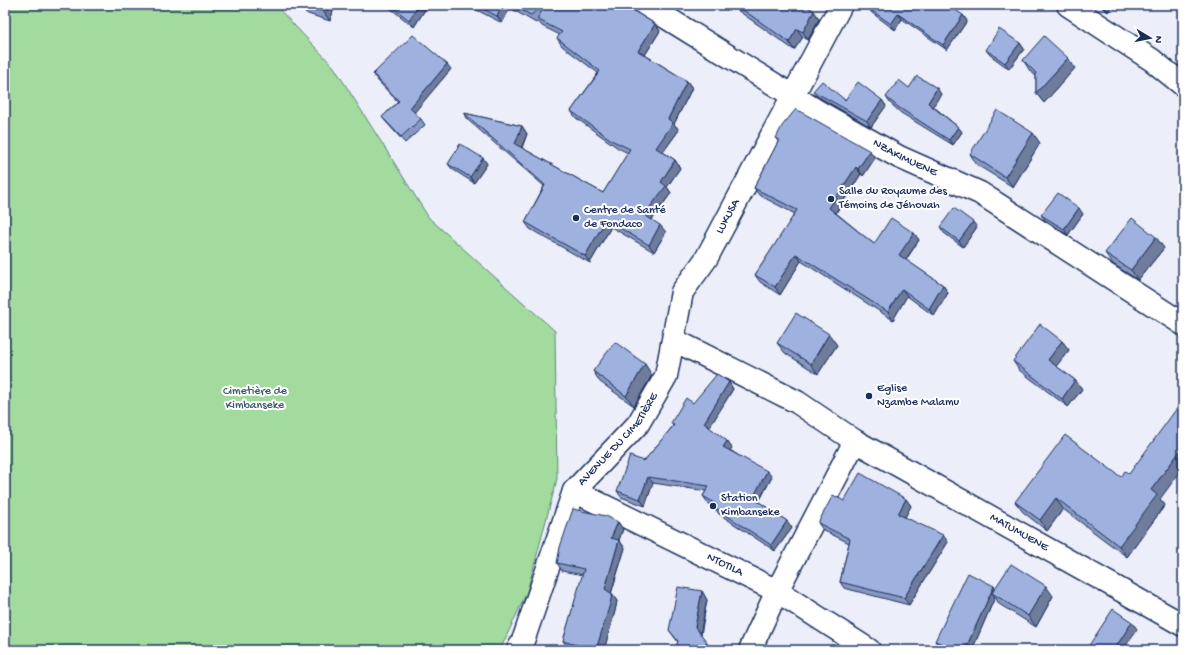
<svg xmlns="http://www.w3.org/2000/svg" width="1188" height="655" font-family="'Gochi Hand',sans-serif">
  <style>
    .green { fill: #a3da9d; stroke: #5f847e }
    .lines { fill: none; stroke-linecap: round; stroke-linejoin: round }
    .street-casing { stroke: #1b2f5e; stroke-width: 25 }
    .street { stroke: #fff; stroke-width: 22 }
    .wall { fill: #8898c0; stroke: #1b2f5e }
    .shaded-wall { fill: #6f7c9c; stroke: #1b2f5e }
    .building { fill: #9eb1df; stroke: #1b2f5e }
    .poi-dot { fill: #1b2f5e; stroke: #fff; stroke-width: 1.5 }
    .labels { text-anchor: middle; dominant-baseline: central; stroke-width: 4; stroke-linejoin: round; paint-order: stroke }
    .street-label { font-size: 12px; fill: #1b2f5e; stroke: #fff }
    .poi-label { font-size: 12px; fill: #1b2f5e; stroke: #fff; text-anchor: start }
    .park-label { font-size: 12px; fill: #3d5a6e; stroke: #fff }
  </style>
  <rect width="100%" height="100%" fill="#eceff9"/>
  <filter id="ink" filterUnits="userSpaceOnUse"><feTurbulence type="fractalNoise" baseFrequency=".025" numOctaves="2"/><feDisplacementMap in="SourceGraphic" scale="8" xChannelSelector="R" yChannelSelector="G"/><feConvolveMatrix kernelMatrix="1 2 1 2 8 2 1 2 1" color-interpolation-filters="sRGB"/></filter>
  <g filter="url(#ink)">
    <path class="green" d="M 5,5 L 275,5 L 334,67 L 429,218 L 555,331 L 557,479 L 527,592 L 500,650 L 5,650 Z"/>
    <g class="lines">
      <defs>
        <g id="street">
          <path id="s1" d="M 646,5 L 819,112 L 899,157 L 980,193 L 1183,324"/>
          <path d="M 1068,5 L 1152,60 L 1183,85"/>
          <path d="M 674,340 L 797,402 L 855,441 L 777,591 L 750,650"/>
          <path id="s2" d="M 855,441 L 1183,625"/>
          <path id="s3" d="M 574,491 L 777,591 L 869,650"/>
          <path id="s4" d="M 518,650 L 524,638 L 574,491 L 638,424 L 666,376 L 682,292 L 706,259 L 841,5"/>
        </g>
      </defs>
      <use href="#street" class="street-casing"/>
      <use href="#street" class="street"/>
    </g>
    <path class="wall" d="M 295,5 L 335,5 L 330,21 L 308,14 Z
      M 386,5 L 428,5 L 414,27 Z
      M 467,5 L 624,5 L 655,24 L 660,31 L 645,55 L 687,81 L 692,88 L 674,124 L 679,130 L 663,152 L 675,160 L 680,168 L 667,187 L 671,193 L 652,220 L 666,232 L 654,252 L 611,227 L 590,263 L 530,229 L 525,222 L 544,186 L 469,121 L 464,113 L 522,126 L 527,134 L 522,148 L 603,193 L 628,153 L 618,148 L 576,118 L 571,111 L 598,73 L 562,46 L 557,38 L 560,35 L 542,26 L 538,21 L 536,23 L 510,8 L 502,23 Z
      M 730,5 L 805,5 L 814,11 L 819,19 L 808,40 L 803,37 L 794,50 Z
      M 1098,5 L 1113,5 L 1108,12 Z
      M 868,8 L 963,15 L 967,21 L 947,50 L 902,19 L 895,30 L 872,13 Z
      M 1020,43 L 1024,49 L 1009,69 L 990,55 L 986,50 Z
      M 1068,58 L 1075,68 L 1044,103 L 1036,93 L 1036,76 L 1030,71 L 1023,60 Z
      M 451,69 L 414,112 L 421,119 L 425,125 L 405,143 L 386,122 L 382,117 L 398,102 L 377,80 L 373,74 Z
      M 909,88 L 941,94 L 933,106 L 958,127 L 962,132 L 953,145 L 901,113 L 890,103 L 886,97 Z
      M 813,91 L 845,100 L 882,100 L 886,106 L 871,127 L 817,96 Z
      M 776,138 L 870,151 L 875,158 L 863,176 L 861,174 L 836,213 L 874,244 L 914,233 L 919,240 L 906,260 L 943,285 L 948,293 L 934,316 L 907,296 L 893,320 L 801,261 L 780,295 L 760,282 L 755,275 L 795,214 L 759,195 L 754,188 L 778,142 Z
      M 1040,143 L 1013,187 L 977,165 L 970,154 Z
      M 483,158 L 487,164 L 474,183 L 452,169 L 448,164 Z
      M 1083,214 L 1068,235 L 1045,220 L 1041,215 Z
      M 940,227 L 977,227 L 963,247 L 944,233 Z
      M 1164,248 L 1138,280 L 1113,264 L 1105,253 Z
      M 1062,341 L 1069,350 L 1056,366 L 1075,380 L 1082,389 L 1068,407 L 1019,370 L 1013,361 Z
      M 777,343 L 837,345 L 818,374 L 785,353 Z
      M 593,371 L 652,375 L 634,406 L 600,382 Z
      M 729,382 L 733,389 L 709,428 L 727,441 L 732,448 L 730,450 L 772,477 L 759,502 L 787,521 L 792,528 L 775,551 L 719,514 L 714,507 L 708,503 L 703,496 L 706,491 L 653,483 L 645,506 L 621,497 L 617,491 L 644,461 L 673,426 L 671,423 L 693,403 Z
      M 1121,477 L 1160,499 L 1165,505 L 1127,557 L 1063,509 L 1047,531 L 1023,512 L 1015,502 Z
      M 906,499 L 911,506 L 905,517 L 948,542 L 909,605 L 844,588 L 840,582 L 849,543 L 823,530 L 818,523 L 844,501 Z
      M 618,522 L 623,529 L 619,540 L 625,548 L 611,594 L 617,601 L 615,611 L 604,650 L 574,650 L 569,649 L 563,641 L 583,575 L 562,571 L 557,563 Z
      M 994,586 L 995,588 L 1053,596 L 1036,627 L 999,604 L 995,597 L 972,650 L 947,650 L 939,647 L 935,641 Z
      M 702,591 L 707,600 L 701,635 L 712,650 L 675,650 L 678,642 L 669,630 Z"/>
    <path class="shaded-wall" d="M 325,5 L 335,5 L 330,21 L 323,11 Z
      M 419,5 L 428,5 L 414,27 L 409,20 Z
      M 503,5 L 508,5 L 510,8 L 502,23 L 497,16 Z
      M 1103,5 L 1113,5 L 1108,12 Z
      M 814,11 L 819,19 L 808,40 L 803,32 Z
      M 898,14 L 902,19 L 895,30 L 891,24 Z
      M 963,15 L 967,21 L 947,50 L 943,45 Z
      M 655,24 L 660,31 L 643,58 L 638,51 Z
      M 797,29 L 803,37 L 794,50 L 789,42 Z
      M 1020,43 L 1024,49 L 1009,69 L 1005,63 Z
      M 1068,58 L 1075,68 L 1044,103 L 1036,93 Z
      M 447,64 L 451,69 L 414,113 L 410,108 Z
      M 687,81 L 692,88 L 674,124 L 679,130 L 661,155 L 656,148 L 668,119 Z
      M 937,88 L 941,94 L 932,108 L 928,103 Z
      M 882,100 L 886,106 L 871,127 L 867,121 Z
      M 522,126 L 527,134 L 520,151 L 515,144 Z
      M 958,127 L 962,132 L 953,145 L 949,140 Z
      M 1033,133 L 1040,143 L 1013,187 L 1005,177 Z
      M 870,151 L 875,158 L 863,176 L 858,169 Z
      M 483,158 L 487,164 L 474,183 L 470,177 Z
      M 675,160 L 680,168 L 667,187 L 671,193 L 649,223 L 644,215 L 661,182 Z
      M 856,167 L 861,174 L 834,215 L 829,208 Z
      M 1079,208 L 1083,214 L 1068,235 L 1064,229 Z
      M 606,220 L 611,227 L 590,263 L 585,256 Z
      M 973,222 L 977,227 L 963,247 L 959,241 Z
      M 660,225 L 666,232 L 654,252 L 649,245 Z
      M 914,233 L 919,240 L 904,262 L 899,255 Z
      M 1156,237 L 1164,248 L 1138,280 L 1131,270 Z
      M 796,254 L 801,261 L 780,295 L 775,287 Z
      M 943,285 L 948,293 L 934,316 L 929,309 Z
      M 902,289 L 907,296 L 893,320 L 888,312 Z
      M 829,334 L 837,345 L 818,374 L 811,364 Z
      M 1062,341 L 1069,350 L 1054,369 L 1048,360 Z
      M 645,364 L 652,375 L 634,406 L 626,396 Z
      M 1075,380 L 1082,389 L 1068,407 L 1062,399 Z
      M 729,382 L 733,389 L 708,430 L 704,423 Z
      M 727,441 L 732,448 L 728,453 L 723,447 Z
      M 1183,447 L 1183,468 L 1160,499 L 1165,505 L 1127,557 L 1119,546 L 1151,490 Z
      M 767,471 L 772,477 L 757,504 L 753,498 Z
      M 648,477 L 653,483 L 645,506 L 640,499 Z
      M 1056,498 L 1063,509 L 1047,531 L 1040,520 Z
      M 906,499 L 911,506 L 903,521 L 898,514 Z
      M 787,521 L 792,528 L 775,551 L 771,545 Z
      M 618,522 L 623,529 L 617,545 L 611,538 Z
      M 943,535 L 948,542 L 909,605 L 904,598 Z
      M 619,540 L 625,548 L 610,596 L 605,589 Z
      M 994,586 L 997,591 L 992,593 L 995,597 L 972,650 L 965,650 Z
      M 1046,586 L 1053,596 L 1036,627 L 1028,616 Z
      M 702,591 L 707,600 L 700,635 L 695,627 Z
      M 612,594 L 617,601 L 615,611 L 604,650 L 596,650 Z
      M 1132,622 L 1137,629 L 1123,650 L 1114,650 Z"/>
    <path class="building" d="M 304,5 L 325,5 L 323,11 Z
      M 390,5 L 419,5 L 409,20 Z
      M 476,5 L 503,5 L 497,16 Z
      M 512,5 L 624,5 L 655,24 L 638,51 L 687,81 L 668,119 L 673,123 L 656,148 L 675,160 L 661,182 L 666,186 L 644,215 L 660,225 L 649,245 L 606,220 L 585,256 L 525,222 L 545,185 L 464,113 L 522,126 L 515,144 L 603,193 L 630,149 L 613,141 L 571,111 L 600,71 L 557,38 L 562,32 L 537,19 L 543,9 L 541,7 L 531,15 Z
      M 736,5 L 805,5 L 814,11 L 803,32 L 797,29 L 789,42 Z
      M 870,5 L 948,5 L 963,15 L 943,45 L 898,14 L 891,24 L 868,8 Z
      M 999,29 L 1020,43 L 1005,63 L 986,50 Z
      M 413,35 L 447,64 L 410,108 L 421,119 L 401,137 L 382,117 L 399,101 L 373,74 Z
      M 1044,36 L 1068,58 L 1036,93 L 1036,73 L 1023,60 Z
      M 917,76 L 937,88 L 928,103 L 958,127 L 949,140 L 898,107 L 886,97 L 899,80 L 909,88 Z
      M 822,81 L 845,100 L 858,82 L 882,100 L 867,121 L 813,91 Z
      M 796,109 L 870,151 L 858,169 L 856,167 L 829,208 L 874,244 L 891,218 L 914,233 L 899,255 L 943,285 L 929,309 L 902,289 L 888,312 L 796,254 L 775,287 L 755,275 L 797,210 L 754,188 L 779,140 L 776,138 L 782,126 Z
      M 997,110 L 1033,133 L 1005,177 L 970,154 Z
      M 460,144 L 483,158 L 470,177 L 448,164 Z
      M 1058,193 L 1079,208 L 1064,229 L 1041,215 Z
      M 954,208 L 973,222 L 959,241 L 940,227 Z
      M 1132,218 L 1156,237 L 1131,270 L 1105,253 Z
      M 796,313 L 829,334 L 811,364 L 777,343 Z
      M 1040,324 L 1062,341 L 1048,360 L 1075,380 L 1062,399 L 1013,361 Z
      M 615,342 L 645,364 L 626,396 L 593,371 Z
      M 717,374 L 729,382 L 704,423 L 727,441 L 723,447 L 767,471 L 753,498 L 787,521 L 771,545 L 714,507 L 716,504 L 703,496 L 709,486 L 648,477 L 640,499 L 617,491 L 630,456 L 644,461 L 674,425 L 671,423 L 686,398 L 693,403 Z
      M 1183,400 L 1183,447 L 1151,490 L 1157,495 L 1119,546 L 1056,498 L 1040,520 L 1015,502 L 1065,435 L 1121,477 L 1125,471 L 1129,474 Z
      M 860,473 L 906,499 L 898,514 L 943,535 L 904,598 L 840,582 L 850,539 L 818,523 L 833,495 L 844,501 Z
      M 573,509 L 606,516 L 618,522 L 611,538 L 619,540 L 605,589 L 612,594 L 610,604 L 596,650 L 594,650 L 563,641 L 584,569 L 557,563 L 560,547 Z
      M 1011,564 L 1046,586 L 1028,616 L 992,593 Z
      M 968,573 L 994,586 L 965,650 L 957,650 L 935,641 Z
      M 678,587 L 702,591 L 695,627 L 707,642 L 697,650 L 675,650 L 678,641 L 669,630 Z
      M 1113,609 L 1132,622 L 1114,650 L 1086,650 Z"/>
  </g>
  <g class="poi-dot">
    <circle cx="831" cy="199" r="4"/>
    <circle cx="576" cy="218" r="4"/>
    <circle cx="869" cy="396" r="4"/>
    <circle cx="713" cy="506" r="4"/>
  </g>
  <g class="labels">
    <g class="street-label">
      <text stroke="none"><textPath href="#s1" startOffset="301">NZAKIMUENE</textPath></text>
      <text stroke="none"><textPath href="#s4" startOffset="491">LUKUSA</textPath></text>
      <text stroke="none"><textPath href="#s4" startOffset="237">AVENUE DU CIMETIÈRE</textPath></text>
      <text stroke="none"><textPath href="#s2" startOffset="188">MATUMUENE</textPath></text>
      <text stroke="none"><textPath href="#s3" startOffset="168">NTOTILA</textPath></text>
    </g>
    <g class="poi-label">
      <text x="839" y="192">Salle du Royaume des<tspan x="839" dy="14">Témoins de Jéhovah</tspan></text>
      <text x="584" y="211">Centre de Santé<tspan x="584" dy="14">de Fondaco</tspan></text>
      <text x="877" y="389">Eglise<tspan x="877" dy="14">Nzambe Malamu</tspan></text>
      <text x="721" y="499">Station<tspan x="721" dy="14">Kimbanseke</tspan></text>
    </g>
    <g class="park-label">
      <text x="255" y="392">Cimetière de<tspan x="255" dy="14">Kimbanseke</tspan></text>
    </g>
  </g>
  <rect width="1188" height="655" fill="none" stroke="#fff" stroke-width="20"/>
  <rect x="10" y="10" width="1168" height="635" fill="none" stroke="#1b2f5e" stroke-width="1.5" filter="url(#ink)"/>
  <g transform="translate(1150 38) rotate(100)" stroke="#ffffff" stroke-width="3" paint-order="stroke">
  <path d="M0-3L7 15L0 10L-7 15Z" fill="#1b2f5e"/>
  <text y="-6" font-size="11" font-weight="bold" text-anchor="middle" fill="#1b2f5e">N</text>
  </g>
</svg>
